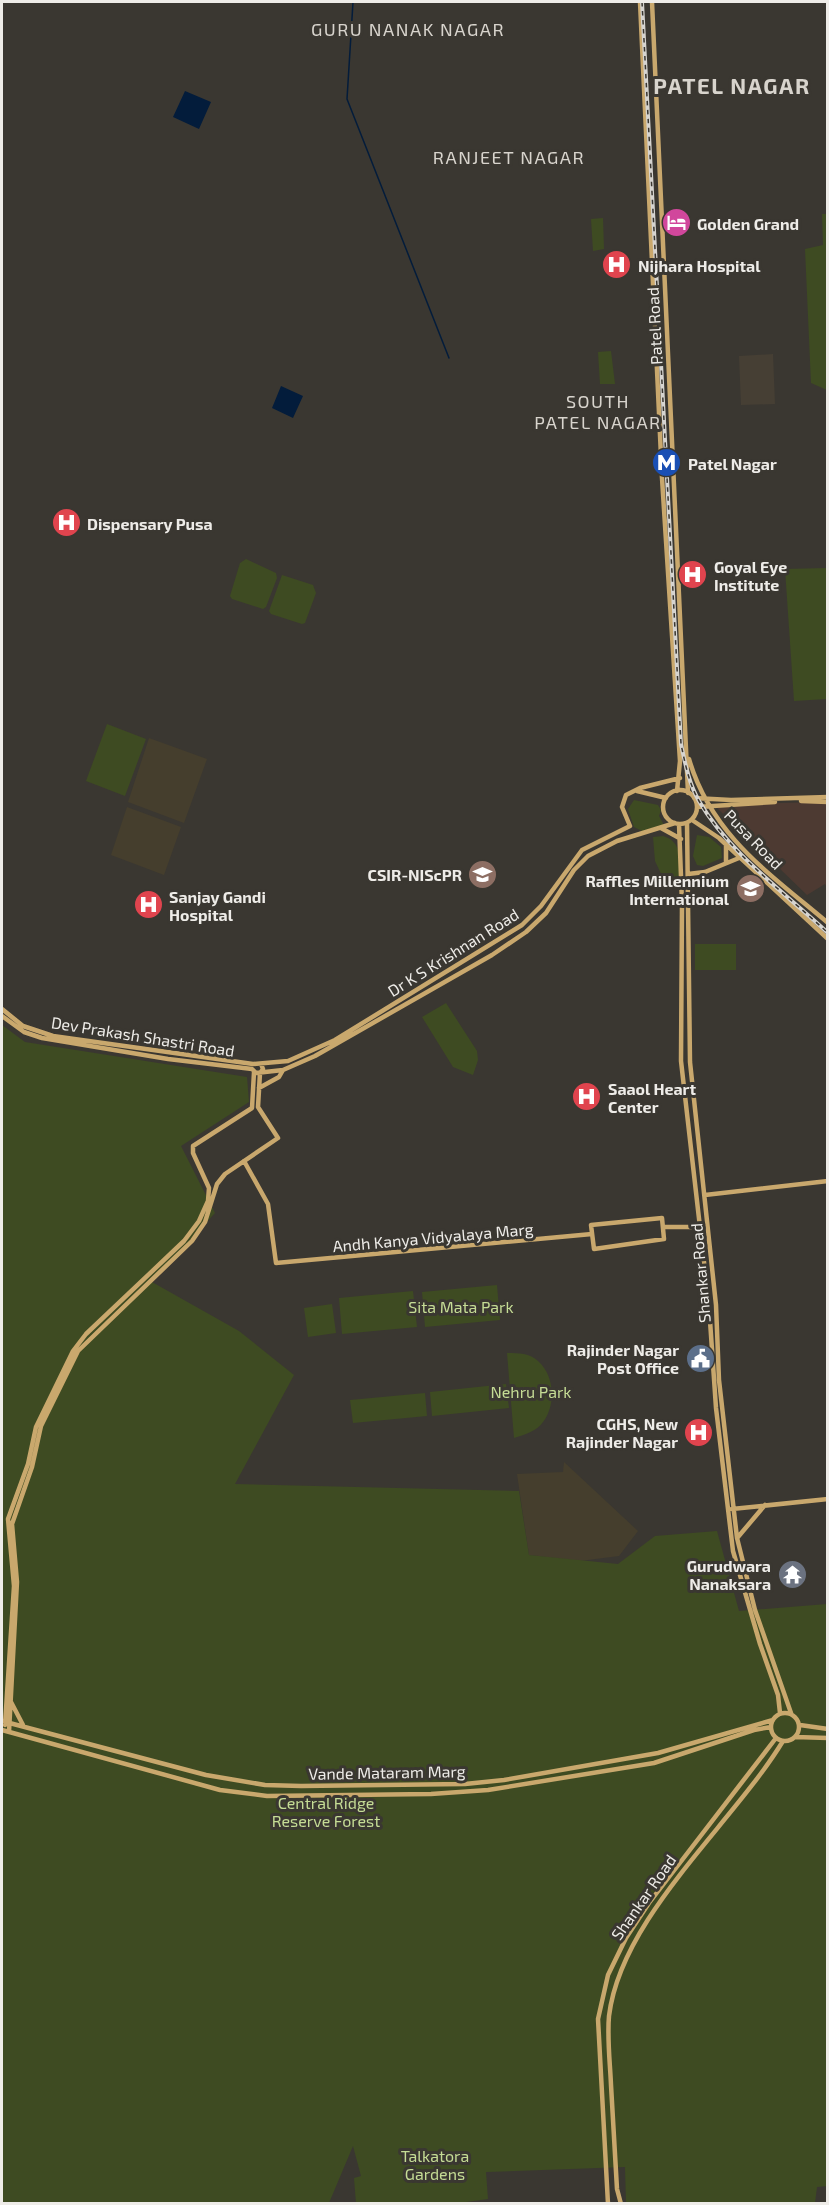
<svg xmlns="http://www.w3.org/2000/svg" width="829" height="2205" font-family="'Exo 2',sans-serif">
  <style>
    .commercial { fill: #4d3a32 }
    .built { fill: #463f34 }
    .education { fill: #453e2d }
    .green { fill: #3e4b22 }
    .water { fill: #031c3b }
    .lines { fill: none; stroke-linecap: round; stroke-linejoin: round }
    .stream { stroke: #031c3b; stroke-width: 1.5 }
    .secondary { stroke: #c9a86d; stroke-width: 4.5 }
    .rail-casing { stroke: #d6d4d0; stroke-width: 4 }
    .rail { stroke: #3a3731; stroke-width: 1.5; stroke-dasharray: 4.5; stroke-linecap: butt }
    .labels { text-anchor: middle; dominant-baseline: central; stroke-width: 6; stroke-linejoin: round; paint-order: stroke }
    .poi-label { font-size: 16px; font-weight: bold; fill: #eeece8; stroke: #3a3731; text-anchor: start }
    .street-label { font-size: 16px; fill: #eeece8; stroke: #3a3731 }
    .park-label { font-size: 16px; fill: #c5dc95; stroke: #3a3731 }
    .neighbourhood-label { font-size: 18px; letter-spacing: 1.5px; fill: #d8d4cd; stroke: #3a3731 }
    .district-label { font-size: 22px; font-weight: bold; letter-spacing: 1.5px; fill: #d8d4cd; stroke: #3a3731 }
  </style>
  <rect width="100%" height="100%" fill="#3a3731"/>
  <path class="commercial" d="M 827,802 L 827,888 L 825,884 L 807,895 L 718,809 L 719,804 Z"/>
  <path class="built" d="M 773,354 L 775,404 L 741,405 L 739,356 Z
    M 702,564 L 704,585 L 683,586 L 682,565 Z"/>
  <path class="education" d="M 149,738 L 207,759 L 184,823 L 128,802 Z
    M 127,807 L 181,827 L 164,875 L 111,855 Z
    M 564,1462 L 638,1531 L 619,1556 L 580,1561 L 529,1555 L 517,1474 L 563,1472 Z"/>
  <path class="green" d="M 822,214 L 827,214 L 827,390 L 811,383 L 805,249 L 823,245 Z
    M 603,218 L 604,249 L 593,251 L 591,219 Z
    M 611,351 L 615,384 L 600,384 L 598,352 Z
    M 246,559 L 276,573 L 277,578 L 266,607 L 263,609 L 232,599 L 230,596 L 240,563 Z
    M 827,568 L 827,699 L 794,701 L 785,569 Z
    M 282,575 L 313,585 L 316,593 L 305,623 L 302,624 L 271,614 L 269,611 Z
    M 107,724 L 146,739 L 125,796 L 86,781 Z
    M 634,800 L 658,805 L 661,810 L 659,816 L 664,825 L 644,832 L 634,827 L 628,809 Z
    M 697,835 L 709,837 L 721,847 L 722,858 L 703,866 L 697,865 L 693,856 Z
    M 663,836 C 683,842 680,861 680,879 L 672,881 L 663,878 L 655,861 L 653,837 Z
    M 695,944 L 736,944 L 736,970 L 695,970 Z
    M 446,1003 L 477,1051 L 478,1060 L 473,1075 L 453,1067 L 422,1017 Z
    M 2,1025 L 25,1042 L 247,1077 L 249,1102 L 181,1146 L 215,1213 L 152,1282 L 239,1331 L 294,1375 L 235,1484 L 519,1491 L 529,1555 L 618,1564 L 655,1536 L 717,1531 L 739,1611 L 827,1604 L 828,2186 L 817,2187 L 815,2203 L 626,2203 L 625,2167 L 486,2172 L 488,2199 L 459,2203 L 356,2203 L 354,2178 L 361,2176 L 353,2146 L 329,2203 L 2,2203 Z
    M 497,1285 L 500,1320 L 425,1327 L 422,1292 Z
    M 413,1291 L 417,1327 L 342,1334 L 339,1298 Z
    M 332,1304 L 336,1333 L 308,1337 L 304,1308 Z
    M 507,1353 C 517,1353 530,1353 538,1361 C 555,1376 556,1405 543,1422 C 537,1431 524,1435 514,1438 Z
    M 506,1384 L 509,1408 L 432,1416 L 430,1392 Z
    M 425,1393 L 427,1416 L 353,1423 L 350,1400 Z"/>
  <path class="water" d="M 185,91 L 211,102 L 199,129 L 173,117 Z
    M 281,386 L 303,396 L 293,418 L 272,408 Z"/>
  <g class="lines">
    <path class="stream" d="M 353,2 L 347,99 L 449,358"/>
    <path class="secondary" d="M 640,2 L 662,478 L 680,761 L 677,791
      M 652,2 L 688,793
      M 689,759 C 711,835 770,874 828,923
      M663 807a17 17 0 1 1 34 0a17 17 0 1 1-34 0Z
      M 637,791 L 666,798
      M 694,798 L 731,800 L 828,797
      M 801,801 L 828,802
      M 697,807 L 775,802
      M 692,820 L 719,838 L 828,939
      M 687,823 L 690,1062 L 716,1305 L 719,1380 L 737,1538 L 755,1610 L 791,1713
      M 679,824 L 682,903 L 681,1061 L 709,1306 L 716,1408 L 733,1551 L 760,1644 L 778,1695 L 780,1713
      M 661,828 L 681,839
      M 726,863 L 726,846
      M 688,874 L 705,872 L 739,858
      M 2,1009 L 23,1026 L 53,1036 L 253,1064 L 288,1061 L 335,1040 L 522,925 L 541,906 L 582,850 L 630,826 L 622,807 L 626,795 L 640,788 L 680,778
      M 2,1016 L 24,1032 L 42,1038 L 168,1059 L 252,1069 L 256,1073 L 283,1070 L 315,1056 L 492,955 L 526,932 L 546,913 L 574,870 L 588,856 L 617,841 L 675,823
      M 259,1088 L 279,1077 L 283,1070
      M 244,1161 L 268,1204 L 276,1263 L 592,1234
      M 705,1195 L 828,1181
      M 662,1218 L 664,1239 L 594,1249 L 591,1225 Z
      M 663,1227 L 703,1227
      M 732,1509 L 828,1499
      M 738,1537 L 765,1505
      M 11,1702 L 23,1725
      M771 1727a14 14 0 1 1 28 0a14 14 0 1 1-28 0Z
      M 2,1721 L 206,1775 L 265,1785 L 301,1786 L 465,1784 L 504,1780 L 658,1753 L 773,1720
      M 5,1725 L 14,1586 L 8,1519 L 28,1464 L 36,1427 L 73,1351 L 86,1334 L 184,1241 L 199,1221 L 208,1201 L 209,1188 L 193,1153 L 193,1146 L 252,1108 L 254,1072
      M 800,1725 L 828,1729
      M 2,1730 L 220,1790 L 267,1796 L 431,1794 L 488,1790 L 654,1763 L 754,1730 L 771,1727
      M 9,1732 L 17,1582 L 12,1524 L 32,1467 L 41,1426 L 78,1351 L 192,1241 L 205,1222 L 217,1184 L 225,1174 L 278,1138 L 258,1107 L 260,1073 L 263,1069 L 261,1064
      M 795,1737 L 828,1738
      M 608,2204 L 598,2019 L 608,1975 L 626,1938 L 649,1903 L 776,1738
      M 621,2204 L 617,2189 C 615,2154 613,2120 611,2085 C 610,2062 607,2038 609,2016 C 621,1917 732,1825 783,1741"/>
    <defs>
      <path id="rail" d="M 642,2 L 681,744 C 685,763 689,784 699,801 C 729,853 784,892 828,933"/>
    </defs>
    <use href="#rail" class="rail-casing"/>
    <use href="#rail" class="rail"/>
  </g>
  <defs>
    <symbol id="hotel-disc" viewBox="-11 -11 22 22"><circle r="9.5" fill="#d1479c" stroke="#3a3731"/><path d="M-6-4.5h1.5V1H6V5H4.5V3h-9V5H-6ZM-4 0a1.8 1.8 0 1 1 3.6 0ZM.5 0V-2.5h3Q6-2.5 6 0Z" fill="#fff"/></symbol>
    <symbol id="hospital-disc" viewBox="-11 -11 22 22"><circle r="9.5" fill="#e0444e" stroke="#3a3731"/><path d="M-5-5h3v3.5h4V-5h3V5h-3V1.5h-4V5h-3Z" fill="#fff"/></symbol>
    <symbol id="metro-disc" viewBox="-11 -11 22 22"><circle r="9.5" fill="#1a4fb4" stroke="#3a3731"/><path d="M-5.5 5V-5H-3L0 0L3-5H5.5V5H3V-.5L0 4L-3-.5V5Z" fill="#fff"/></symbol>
    <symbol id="university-disc" viewBox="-11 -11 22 22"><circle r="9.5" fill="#8d6e63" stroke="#3a3731"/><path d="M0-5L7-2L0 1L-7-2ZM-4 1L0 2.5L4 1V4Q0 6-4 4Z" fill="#fff"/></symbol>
    <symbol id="civic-disc" viewBox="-11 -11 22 22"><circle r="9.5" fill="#5c6f8a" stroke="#3a3731"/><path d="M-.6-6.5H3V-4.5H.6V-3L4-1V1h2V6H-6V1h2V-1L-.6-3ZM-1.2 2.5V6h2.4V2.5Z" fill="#fff"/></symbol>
    <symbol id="temple-disc" viewBox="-11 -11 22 22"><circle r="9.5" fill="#6b7280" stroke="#3a3731"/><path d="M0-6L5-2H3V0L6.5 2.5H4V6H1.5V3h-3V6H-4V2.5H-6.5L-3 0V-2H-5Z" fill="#fff"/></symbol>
  </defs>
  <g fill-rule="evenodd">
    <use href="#hotel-disc" x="660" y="206" width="33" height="33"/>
    <use href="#hospital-disc" x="600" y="248" width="33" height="33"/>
    <use href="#metro-disc" x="650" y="446" width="33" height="33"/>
    <use href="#hospital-disc" x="50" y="506" width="33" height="33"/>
    <use href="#hospital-disc" x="676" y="558" width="33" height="33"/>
    <use href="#university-disc" x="466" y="858" width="33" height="33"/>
    <use href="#university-disc" x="734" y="872" width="33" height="33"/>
    <use href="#hospital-disc" x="132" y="888" width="33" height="33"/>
    <use href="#hospital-disc" x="570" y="1080" width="33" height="33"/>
    <use href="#civic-disc" x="684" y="1342" width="33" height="33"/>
    <use href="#hospital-disc" x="682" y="1416" width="33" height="33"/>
    <use href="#temple-disc" x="776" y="1558" width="33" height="33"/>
  </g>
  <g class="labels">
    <g class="poi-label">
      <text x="697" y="223">Golden Grand</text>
      <text x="638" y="265">Nijhara Hospital</text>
      <text x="688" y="463">Patel Nagar</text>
      <text x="87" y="523">Dispensary Pusa</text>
      <text x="714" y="566">Goyal Eye<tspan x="714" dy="18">Institute</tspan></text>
      <text x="462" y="874" text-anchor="end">CSIR-NIScPR</text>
      <text x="729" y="880" text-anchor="end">Raffles Millennium<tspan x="729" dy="18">International</tspan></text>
      <text x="169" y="896">Sanjay Gandi<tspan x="169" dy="18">Hospital</tspan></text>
      <text x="608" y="1088">Saaol Heart<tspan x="608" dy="18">Center</tspan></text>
      <text x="679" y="1349" text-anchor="end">Rajinder Nagar<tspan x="679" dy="18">Post Office</tspan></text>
      <text x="678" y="1423" text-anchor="end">CGHS, New<tspan x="678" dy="18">Rajinder Nagar</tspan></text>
      <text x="771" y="1565" text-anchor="end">Gurudwara<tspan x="771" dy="18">Nanaksara</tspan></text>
    </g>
    <g class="street-label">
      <text transform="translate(654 326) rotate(-93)">Patel Road</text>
      <text transform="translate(754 839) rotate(46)">Pusa Road</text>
      <text transform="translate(453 952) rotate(-32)">Dr K S Krishnan Road</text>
      <text transform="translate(143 1036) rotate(9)">Dev Prakash Shastri Road</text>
      <text transform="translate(433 1237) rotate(-5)">Andh Kanya Vidyalaya Marg</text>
      <text transform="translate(700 1273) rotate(-95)">Shankar Road</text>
      <text transform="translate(387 1772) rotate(-1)">Vande Mataram Marg</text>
      <text transform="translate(643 1897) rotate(-55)">Shankar Road</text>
    </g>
    <g class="park-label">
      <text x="461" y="1306">Sita Mata Park</text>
      <text x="531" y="1391">Nehru Park</text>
      <text x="326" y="1802">Central Ridge<tspan x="326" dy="18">Reserve Forest</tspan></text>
      <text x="435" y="2155">Talkatora<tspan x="435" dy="18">Gardens</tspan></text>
    </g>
    <g class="neighbourhood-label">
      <text x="408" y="29">GURU NANAK NAGAR</text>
      <text x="509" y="157">RANJEET NAGAR</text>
      <text x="598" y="401">SOUTH<tspan x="598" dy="21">PATEL NAGAR</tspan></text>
    </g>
    <g class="district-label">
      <text x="732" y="85">PATEL NAGAR</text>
    </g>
  </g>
  <rect width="829" height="2205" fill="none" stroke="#eeece8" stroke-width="6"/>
</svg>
